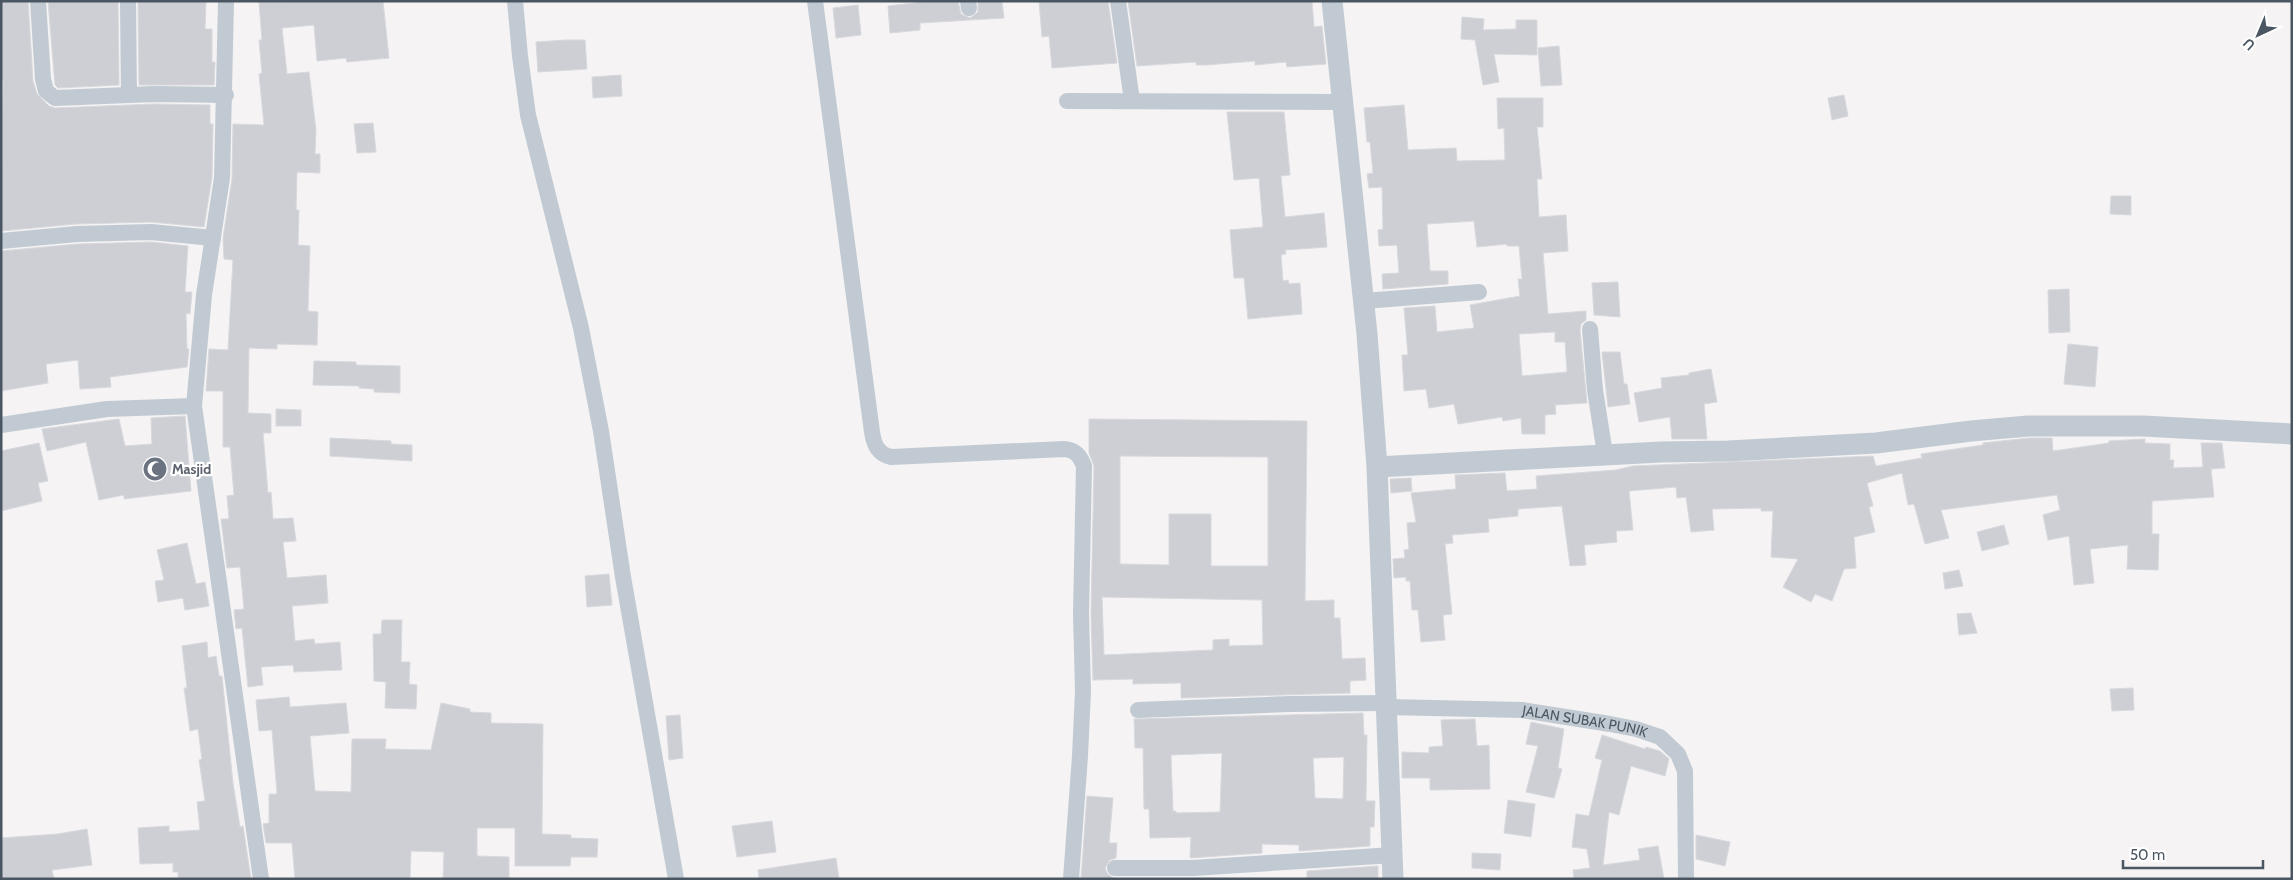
<svg xmlns="http://www.w3.org/2000/svg" width="2293" height="880" font-family="Cabin,sans-serif">
  <style>
    .building { fill: #cdcfd5; stroke: #d7d9de; fill-rule: evenodd }
    .lines { fill: none; stroke-linecap: round; stroke-linejoin: round }
    .minor { stroke: #c1cad2; stroke-width: 16 }
    .tertiary { stroke: #c1cad2; stroke-width: 21 }
    .labels { text-anchor: middle; dominant-baseline: central; stroke-width: 4.5; stroke-linejoin: round; paint-order: stroke }
    .worship-label { font-size: 14px; font-weight: bold; fill: #5b616d; stroke: #fff; text-anchor: start }
    .street-label { font-size: 14px; fill: #4a5661; stroke: #fff }
  </style>
  <rect width="100%" height="100%" fill="#f5f3f3"/>
  <path class="building" d="M 1,1 L 28,1 L 33,81 L 37,94 L 49,106 L 55,108 L 154,104 L 210,105 L 210,124 L 213,124 L 212,177 L 204,227 L 151,222 L 76,224 L 1,231 L 3,80 L 1,80 Z
    M 48,1 L 118,1 L 119,85 L 58,88 L 55,85 Z
    M 138,1 L 206,1 L 205,29 L 212,29 L 212,62 L 215,62 L 214,85 L 139,85 Z
    M 383,1 L 389,58 L 347,62 L 346,58 L 317,61 L 314,25 L 282,28 L 287,74 L 309,72 L 316,130 L 315,154 L 320,154 L 320,173 L 297,172 L 296,210 L 299,210 L 298,245 L 310,246 L 308,311 L 318,312 L 317,345 L 277,344 L 277,349 L 249,348 L 248,413 L 271,414 L 271,433 L 263,433 L 268,493 L 271,492 L 273,519 L 293,518 L 296,541 L 283,542 L 287,578 L 326,575 L 328,603 L 292,606 L 295,641 L 314,639 L 315,644 L 340,642 L 342,670 L 294,672 L 293,665 L 261,667 L 263,685 L 248,687 L 242,628 L 236,629 L 234,610 L 244,609 L 240,567 L 227,568 L 221,519 L 229,519 L 227,496 L 234,495 L 230,447 L 223,447 L 223,391 L 206,391 L 209,349 L 228,350 L 233,260 L 224,259 L 223,238 L 232,179 L 233,124 L 264,125 L 259,74 L 262,73 L 259,40 L 262,40 L 259,2 Z
    M 931,1 L 958,1 L 961,14 L 970,18 L 978,12 L 978,1 L 1002,1 L 1004,18 L 920,23 L 920,30 L 890,33 L 888,6 Z
    M 1039,1 L 1108,1 L 1117,63 L 1052,68 L 1049,36 L 1042,37 Z
    M 1128,1 L 1312,1 L 1314,27 L 1322,26 L 1326,64 L 1287,67 L 1286,62 L 1255,65 L 1255,61 L 1206,65 L 1196,65 L 1196,62 L 1137,66 Z
    M 858,5 L 861,35 L 836,38 L 833,8 Z
    M 1462,17 L 1484,19 L 1483,30 L 1516,29 L 1516,20 L 1537,20 L 1537,55 L 1494,54 L 1499,82 L 1483,85 L 1475,40 L 1461,39 Z
    M 566,40 L 585,40 L 587,69 L 538,72 L 536,42 Z
    M 1559,46 L 1562,85 L 1541,86 L 1538,48 Z
    M 621,75 L 622,96 L 593,98 L 592,77 Z
    M 1844,95 L 1848,116 L 1832,120 L 1828,98 Z
    M 1497,98 L 1543,98 L 1543,127 L 1537,127 L 1542,179 L 1537,179 L 1539,217 L 1566,215 L 1568,251 L 1543,253 L 1548,314 L 1586,311 L 1586,320 L 1581,324 L 1580,330 L 1587,403 L 1555,405 L 1556,414 L 1545,415 L 1545,434 L 1522,434 L 1521,418 L 1503,421 L 1502,417 L 1458,424 L 1454,404 L 1429,408 L 1426,389 L 1404,391 L 1402,355 L 1408,355 L 1404,308 L 1435,306 L 1437,332 L 1474,328 L 1470,305 L 1520,296 L 1518,279 L 1522,279 L 1519,246 L 1507,246 L 1507,244 L 1477,247 L 1474,221 L 1427,224 L 1430,271 L 1448,271 L 1448,284 L 1383,289 L 1382,274 L 1399,273 L 1397,245 L 1379,246 L 1378,230 L 1383,229 L 1382,187 L 1369,188 L 1367,174 L 1373,173 L 1370,142 L 1367,142 L 1364,108 L 1404,105 L 1408,150 L 1456,148 L 1457,161 L 1505,160 L 1504,128 L 1498,129 ZM 1555,332 L 1555,342 L 1565,342 L 1567,372 L 1522,376 L 1519,334 Z
    M 1227,112 L 1284,112 L 1290,175 L 1281,176 L 1285,217 L 1324,213 L 1327,247 L 1285,250 L 1286,254 L 1281,255 L 1283,281 L 1288,280 L 1289,284 L 1300,283 L 1302,314 L 1248,319 L 1244,278 L 1234,278 L 1230,230 L 1263,227 L 1259,178 L 1234,180 Z
    M 373,123 L 376,152 L 357,153 L 354,124 Z
    M 2111,196 L 2131,196 L 2131,215 L 2110,214 Z
    M 151,242 L 188,246 L 185,292 L 192,292 L 190,314 L 186,313 L 187,349 L 189,349 L 187,367 L 110,377 L 111,387 L 80,389 L 78,360 L 46,364 L 48,383 L 1,391 L 1,251 L 78,244 Z
    M 1618,282 L 1620,317 L 1594,315 L 1592,283 Z
    M 2069,289 L 2070,332 L 2049,333 L 2048,290 Z
    M 2068,344 L 2098,347 L 2095,387 L 2064,384 Z
    M 1602,352 L 1620,352 L 1624,384 L 1627,384 L 1630,404 L 1608,407 Z
    M 314,361 L 356,362 L 356,365 L 400,366 L 400,393 L 374,392 L 374,389 L 359,388 L 359,386 L 313,385 Z
    M 1711,369 L 1717,402 L 1704,404 L 1707,439 L 1672,439 L 1670,417 L 1639,422 L 1634,393 L 1662,388 L 1661,378 L 1689,375 L 1689,373 Z
    M 276,409 L 301,410 L 301,426 L 276,426 Z
    M 185,416 L 191,491 L 124,499 L 124,495 L 99,500 L 86,442 L 47,451 L 42,429 L 119,419 L 125,446 L 152,444 L 151,418 Z
    M 1089,419 L 1307,421 L 1305,601 L 1334,600 L 1334,618 L 1340,618 L 1342,659 L 1365,658 L 1366,680 L 1350,681 L 1350,693 L 1181,698 L 1181,683 L 1133,684 L 1133,679 L 1093,680 L 1091,614 L 1094,466 L 1089,453 ZM 1120,456 L 1268,457 L 1268,566 L 1211,566 L 1211,514 L 1169,514 L 1169,565 L 1120,564 ZM 1102,597 L 1262,600 L 1263,645 L 1229,646 L 1229,639 L 1213,640 L 1213,650 L 1104,655 Z
    M 330,438 L 391,441 L 391,444 L 412,445 L 412,461 L 330,456 Z
    M 2029,438 L 2052,438 L 2053,451 L 2109,443 L 2109,441 L 2145,439 L 2145,443 L 2170,444 L 2170,460 L 2174,460 L 2173,468 L 2203,467 L 2201,443 L 2222,443 L 2225,468 L 2211,469 L 2214,497 L 2152,501 L 2152,534 L 2159,534 L 2158,570 L 2127,569 L 2128,545 L 2090,549 L 2094,583 L 2074,585 L 2069,536 L 2048,540 L 2043,515 L 2060,510 L 2057,495 L 1941,510 L 1949,538 L 1925,544 L 1914,504 L 1908,505 L 1902,473 L 1867,483 L 1873,506 L 1869,507 L 1875,532 L 1854,537 L 1856,568 L 1844,569 L 1832,601 L 1815,594 L 1811,602 L 1783,587 L 1798,559 L 1771,557 L 1773,511 L 1761,511 L 1761,508 L 1712,509 L 1714,530 L 1691,532 L 1686,497 L 1677,498 L 1676,487 L 1629,491 L 1633,530 L 1616,531 L 1617,542 L 1584,545 L 1586,565 L 1570,566 L 1562,506 L 1518,509 L 1518,516 L 1488,519 L 1489,532 L 1452,535 L 1453,543 L 1445,544 L 1452,614 L 1443,615 L 1445,640 L 1421,642 L 1418,610 L 1412,610 L 1410,581 L 1406,581 L 1406,577 L 1394,578 L 1393,559 L 1405,558 L 1404,550 L 1409,549 L 1407,523 L 1416,522 L 1411,493 L 1456,489 L 1455,475 L 1505,473 L 1507,491 L 1537,489 L 1536,476 L 1616,470 L 1633,466 L 1873,456 L 1876,466 L 1922,458 L 1921,454 L 1983,445 L 1983,443 Z
    M 39,443 L 48,481 L 38,483 L 42,501 L 1,511 L 1,451 Z
    M 1411,478 L 1412,491 L 1391,493 L 1390,479 Z
    M 2004,525 L 2009,544 L 1982,551 L 1977,532 Z
    M 187,543 L 196,584 L 205,582 L 209,606 L 185,610 L 183,598 L 158,602 L 155,581 L 164,580 L 157,550 Z
    M 1959,570 L 1963,586 L 1945,589 L 1943,573 Z
    M 609,574 L 612,605 L 587,607 L 585,576 Z
    M 1971,613 L 1977,633 L 1959,635 L 1957,614 Z
    M 382,620 L 402,620 L 401,662 L 410,662 L 409,684 L 417,685 L 416,709 L 385,708 L 386,682 L 374,681 L 373,634 L 381,634 Z
    M 207,642 L 208,658 L 216,656 L 219,676 L 222,676 L 233,783 L 240,827 L 243,826 L 251,879 L 178,879 L 178,872 L 173,872 L 173,863 L 140,864 L 138,828 L 169,826 L 169,832 L 200,830 L 197,802 L 205,801 L 199,760 L 202,759 L 198,729 L 190,731 L 184,688 L 187,688 L 182,646 Z
    M 2133,688 L 2134,710 L 2112,711 L 2110,689 Z
    M 289,697 L 290,707 L 346,703 L 349,733 L 310,736 L 315,791 L 351,792 L 352,739 L 386,739 L 385,749 L 431,750 L 441,703 L 470,709 L 470,712 L 491,713 L 491,723 L 543,724 L 542,834 L 571,835 L 571,838 L 598,839 L 597,857 L 571,857 L 570,866 L 515,866 L 515,828 L 477,828 L 477,856 L 509,857 L 509,879 L 443,879 L 444,852 L 411,851 L 410,879 L 295,879 L 292,843 L 266,843 L 263,824 L 269,823 L 269,794 L 277,794 L 272,730 L 259,731 L 256,700 Z
    M 1363,713 L 1364,735 L 1367,735 L 1366,801 L 1375,801 L 1374,827 L 1370,827 L 1370,846 L 1299,851 L 1299,845 L 1262,844 L 1262,853 L 1190,858 L 1191,837 L 1150,838 L 1149,809 L 1144,809 L 1143,748 L 1135,748 L 1134,719 ZM 1222,753 L 1220,812 L 1176,813 L 1176,811 L 1173,811 L 1171,755 ZM 1344,757 L 1343,799 L 1315,798 L 1313,758 Z
    M 680,715 L 683,758 L 669,760 L 666,716 Z
    M 1475,719 L 1477,746 L 1489,745 L 1490,789 L 1430,790 L 1430,778 L 1402,778 L 1402,752 L 1429,753 L 1429,747 L 1443,746 L 1441,720 Z
    M 1531,722 L 1564,729 L 1558,768 L 1562,769 L 1554,798 L 1526,792 L 1538,746 L 1526,744 Z
    M 1602,735 L 1645,749 L 1646,747 L 1660,751 L 1669,759 L 1665,776 L 1631,766 L 1619,815 L 1609,812 L 1603,865 L 1640,860 L 1638,849 L 1658,846 L 1664,879 L 1574,879 L 1573,870 L 1590,868 L 1587,849 L 1572,847 L 1576,814 L 1589,816 L 1602,760 L 1595,758 Z
    M 1087,796 L 1113,798 L 1109,843 L 1117,843 L 1116,858 L 1110,860 L 1105,868 L 1107,873 L 1114,879 L 1081,879 Z
    M 1508,800 L 1535,804 L 1531,837 L 1504,833 Z
    M 772,821 L 776,852 L 737,857 L 732,826 Z
    M 87,829 L 92,865 L 52,870 L 54,879 L 1,879 L 1,838 L 58,834 Z
    M 1696,835 L 1730,842 L 1725,866 L 1696,859 Z
    M 1472,853 L 1501,854 L 1500,870 L 1472,868 Z
    M 836,858 L 839,879 L 759,879 L 758,870 Z
    M 1378,866 L 1378,879 L 1307,879 L 1307,871 Z"/>
  <g class="lines">
    <g class="minor">
      <path d="M 38,1 L 43,79 L 46,91 L 55,98 L 154,94 L 226,95"/>
      <path d="M 128,1 L 129,95"/>
      <path d="M 226,1 L 222,178 L 204,295 L 194,406 L 261,879"/>
      <path d="M 515,1 L 520,56 L 528,115 L 581,328 L 601,431 L 623,577 L 676,879"/>
      <path d="M 815,1 L 872,432 C 874,445 878,454 891,457 L 1064,449 C 1076,450 1080,456 1084,466 L 1081,614 L 1083,691 L 1080,756 L 1071,879"/>
      <path d="M 968,1 L 969,8"/>
      <path d="M 1118,1 L 1132,101"/>
      <path d="M 1067,101 L 1343,102"/>
      <path d="M 1,241 L 77,234 L 151,232 L 213,238"/>
      <path d="M 1364,301 L 1479,292"/>
      <path d="M 1590,329 L 1595,390 L 1605,454"/>
      <path d="M 1,425 L 107,409 L 194,406"/>
      <path id="s1" d="M 1387,707 L 1522,710 L 1610,724 L 1636,729 L 1660,737 L 1678,754 L 1685,771 L 1686,879"/>
      <path d="M 1138,710 L 1290,704 L 1386,703"/>
      <path d="M 1115,868 L 1193,868 L 1393,855"/>
    </g>
    <path class="tertiary" d="M 1332,1 L 1367,334 L 1377,467 L 1393,879
      M 1377,467 L 1661,452 L 1728,451 L 1876,443 L 1971,431 L 2028,426 L 2143,426 L 2292,434"/>
  </g>
  <defs>
    <symbol id="mosque-disc" viewBox="-11 -11 22 22"><circle r="9.5" fill="#6b7280" stroke="#fff"/><path d="M3.5-4.9A6 6 0 1 0 3.5 4.9A5 5 0 1 1 3.5-4.9Z" fill="#fff"/></symbol>
  </defs>
  <g fill-rule="evenodd">
    <use href="#mosque-disc" x="141" y="455" width="28" height="28"/>
  </g>
  <g class="labels">
    <g class="worship-label">
      <text x="172" y="469">Masjid</text>
    </g>
    <g class="street-label">
      <text stroke="none"><textPath href="#s1" startOffset="199">JALAN SUBAK PUNIK</textPath></text>
    </g>
  </g>
  <rect width="2293" height="880" fill="none" stroke="#4a5661" stroke-width="5"/>
  <g transform="translate(2258 35) rotate(224)" stroke="#ffffff" stroke-width="4" paint-order="stroke">
  <path d="M0-4L9 19L0 12L-9 19Z" fill="#4a5661"/>
  <text y="-8" font-size="14" font-weight="bold" text-anchor="middle" fill="#4a5661">U</text>
  </g>
  <path d="M2123 860v8h140v-8" fill="none" stroke="#4a5661" stroke-width="2.5"/>
  <text x="2130" y="860" font-size="15" fill="#4a5661" stroke="#ffffff" stroke-width="4" paint-order="stroke">50 m</text>
</svg>
